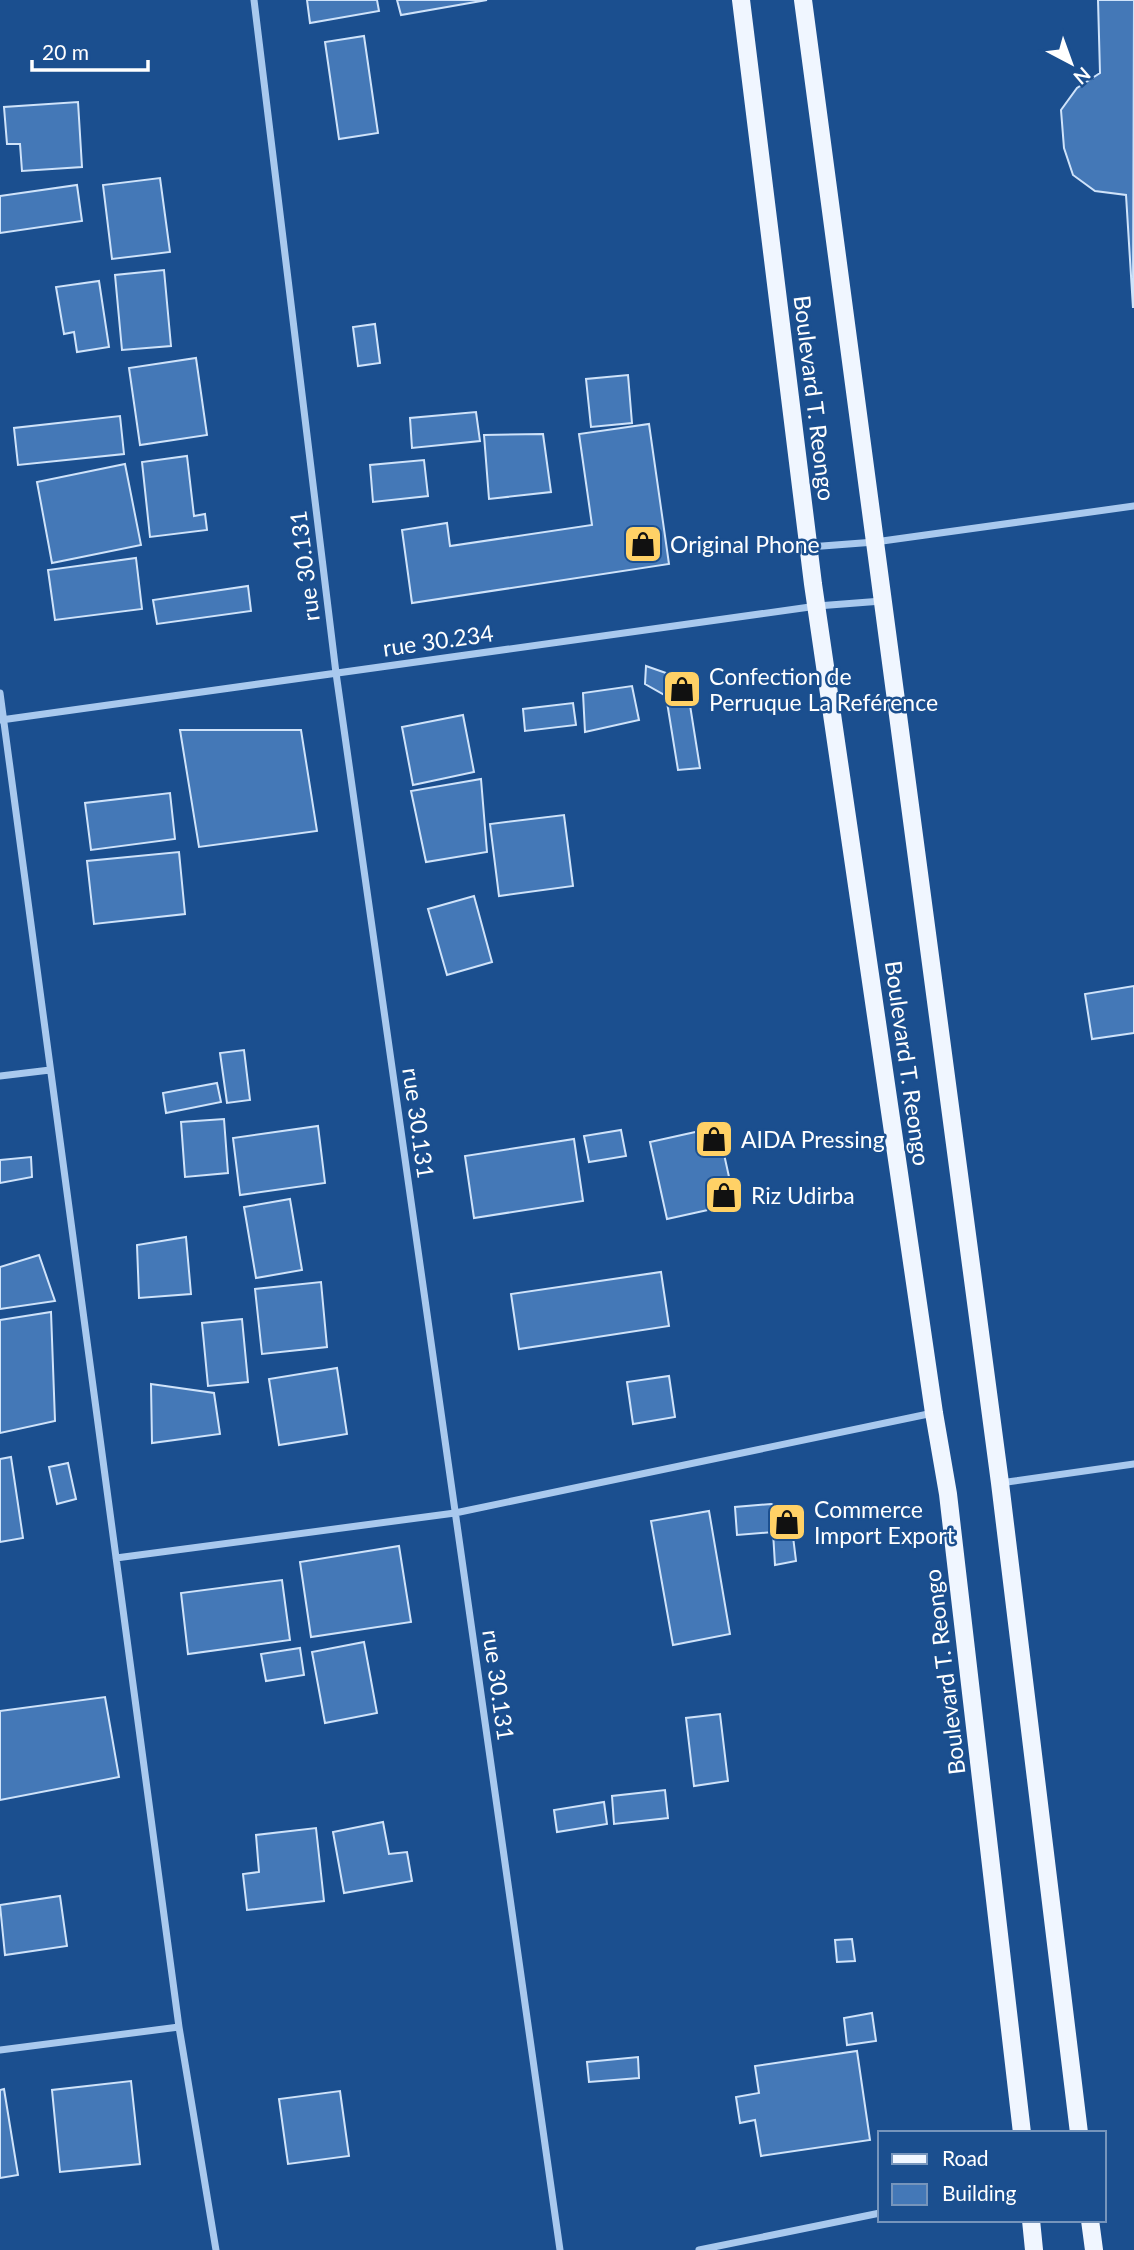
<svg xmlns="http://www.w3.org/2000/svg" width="1134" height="2250" font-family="Lato,sans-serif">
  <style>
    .building { fill: #4478b7; stroke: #cfe3fa; stroke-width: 2 }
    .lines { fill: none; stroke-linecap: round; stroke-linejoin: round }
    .minor { stroke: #a9c9ee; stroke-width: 7 }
    .primary { stroke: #f0f6ff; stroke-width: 18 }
    .labels { text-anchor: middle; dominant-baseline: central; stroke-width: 5; stroke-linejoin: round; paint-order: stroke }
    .street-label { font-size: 23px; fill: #fff; stroke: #1b4f8f }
    .poi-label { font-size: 23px; fill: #fff; stroke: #1b4f8f; text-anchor: start }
  </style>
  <rect width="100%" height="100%" fill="#1b4f8f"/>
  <path class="building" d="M 307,0 L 377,0 L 379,11 L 310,23 Z
    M 397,0 L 487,0 L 401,15 Z
    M 1098,0 L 1134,0 L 1133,308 L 1126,195 L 1095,191 L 1073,175 L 1064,148 L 1061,110 L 1077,88 L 1100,73 Z
    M 364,36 L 378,133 L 339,139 L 325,42 Z
    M 78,102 L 82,167 L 22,171 L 20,144 L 7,144 L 4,107 Z
    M 160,178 L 170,252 L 112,259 L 103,185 Z
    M 77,185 L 82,221 L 0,233 L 0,196 Z
    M 164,270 L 171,346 L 122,350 L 115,275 Z
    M 99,281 L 109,347 L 77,352 L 74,332 L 64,334 L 56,287 Z
    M 375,324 L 380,363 L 358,366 L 353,327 Z
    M 196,358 L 207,435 L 140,445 L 129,368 Z
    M 628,375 L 632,423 L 591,427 L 586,379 Z
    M 476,412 L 480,441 L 412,448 L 410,418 Z
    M 120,416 L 124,454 L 18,465 L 14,428 Z
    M 649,424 L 669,564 L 412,603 L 402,530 L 447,523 L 450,546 L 592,525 L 579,434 Z
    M 543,434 L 551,492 L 489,499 L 484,435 Z
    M 187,456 L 194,516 L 205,514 L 207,530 L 150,537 L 142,462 Z
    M 424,460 L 428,496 L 373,502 L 370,465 Z
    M 125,464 L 141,545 L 52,563 L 37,482 Z
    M 136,558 L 142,609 L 55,620 L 48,570 Z
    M 248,586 L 251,611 L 157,624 L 153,600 Z
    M 646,666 L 686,680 L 700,768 L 678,770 L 666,696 L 645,684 Z
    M 632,686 L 639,720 L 585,732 L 583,693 Z
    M 573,703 L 576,725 L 525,731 L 523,709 Z
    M 463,715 L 474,772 L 413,785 L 402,727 Z
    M 180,730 L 301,730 L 317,831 L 199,847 Z
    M 481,779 L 487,852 L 426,862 L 411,791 Z
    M 170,793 L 175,839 L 91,850 L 85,803 Z
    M 564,815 L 573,886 L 499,896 L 490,824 Z
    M 179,852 L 185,914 L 94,924 L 87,861 Z
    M 474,896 L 492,962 L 447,975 L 428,909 Z
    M 1134,986 L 1134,1033 L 1092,1039 L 1085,994 Z
    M 244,1050 L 250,1100 L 227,1103 L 220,1053 Z
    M 217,1083 L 221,1102 L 166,1113 L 163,1093 Z
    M 224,1119 L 228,1173 L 185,1177 L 181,1122 Z
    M 318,1126 L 325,1183 L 240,1195 L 233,1138 Z
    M 718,1127 L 735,1204 L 667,1219 L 650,1142 Z
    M 621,1130 L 626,1156 L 589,1162 L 584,1136 Z
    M 574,1139 L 583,1201 L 474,1218 L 465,1156 Z
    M 31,1157 L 32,1177 L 0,1183 L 0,1160 Z
    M 290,1199 L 302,1270 L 256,1278 L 244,1207 Z
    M 186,1237 L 191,1294 L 139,1298 L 137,1245 Z
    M 39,1255 L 55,1301 L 0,1309 L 0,1267 Z
    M 661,1272 L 669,1326 L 519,1349 L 511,1294 Z
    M 321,1282 L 327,1347 L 262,1354 L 255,1289 Z
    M 51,1312 L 55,1421 L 0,1433 L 0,1320 Z
    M 242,1319 L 248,1382 L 208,1386 L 202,1323 Z
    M 337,1368 L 347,1434 L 279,1445 L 269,1379 Z
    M 669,1376 L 675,1417 L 633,1424 L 627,1382 Z
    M 151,1384 L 214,1393 L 220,1434 L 152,1443 Z
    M 11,1457 L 23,1538 L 0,1542 L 0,1459 Z
    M 68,1463 L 76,1499 L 57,1504 L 49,1467 Z
    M 771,1504 L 790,1512 L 796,1561 L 775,1565 L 773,1532 L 737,1535 L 735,1507 Z
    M 709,1511 L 730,1634 L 673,1645 L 651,1521 Z
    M 399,1546 L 411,1622 L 311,1637 L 300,1562 Z
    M 282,1580 L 290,1640 L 188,1654 L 181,1593 Z
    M 364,1642 L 377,1713 L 325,1723 L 312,1652 Z
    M 300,1648 L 304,1675 L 266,1681 L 261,1654 Z
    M 105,1697 L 119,1777 L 0,1800 L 0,1711 Z
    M 720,1714 L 728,1781 L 694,1786 L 686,1718 Z
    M 665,1790 L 668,1818 L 614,1824 L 612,1796 Z
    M 604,1802 L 607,1824 L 557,1832 L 554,1810 Z
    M 383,1822 L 389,1854 L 407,1852 L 412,1881 L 344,1893 L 333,1832 Z
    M 316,1828 L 324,1901 L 247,1910 L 243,1874 L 259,1872 L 256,1835 Z
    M 60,1896 L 67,1946 L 5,1955 L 0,1905 Z
    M 852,1939 L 855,1961 L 837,1962 L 835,1940 Z
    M 872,2013 L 876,2041 L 847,2045 L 844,2018 Z
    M 857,2051 L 870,2140 L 761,2156 L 755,2120 L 740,2123 L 736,2097 L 759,2093 L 755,2066 Z
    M 638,2057 L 639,2078 L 589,2082 L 587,2062 Z
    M 131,2081 L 140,2164 L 60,2172 L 52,2090 Z
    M 4,2089 L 18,2175 L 0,2178 L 0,2090 Z
    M 340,2091 L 349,2156 L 288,2164 L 279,2099 Z"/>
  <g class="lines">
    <path class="minor" d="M 254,0 L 336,673 L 560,2250
      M 809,547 L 875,542 L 1134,506
      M 0,693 L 179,2027 L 216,2250
      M 1,720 L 817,606 L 882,601
      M 0,1076 L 50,1070
      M 1000,1483 L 1134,1464
      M 116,1558 L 455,1513 L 933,1413
      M 0,2050 L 179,2027
      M 699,2250 L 880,2213"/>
    <path class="primary" d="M 741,0 L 813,584 L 934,1413 L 948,1494 L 1022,2133
      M 803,0 L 1000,1483 L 1079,2133
      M 1031,2220 L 1034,2250
      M 1090,2220 L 1094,2250"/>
  </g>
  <defs>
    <symbol id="shop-square" viewBox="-11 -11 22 22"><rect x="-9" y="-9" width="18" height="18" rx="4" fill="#ffd166" stroke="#1b4f8f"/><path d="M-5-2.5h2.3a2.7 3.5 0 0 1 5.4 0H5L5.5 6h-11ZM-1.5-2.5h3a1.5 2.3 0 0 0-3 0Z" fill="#111"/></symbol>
  </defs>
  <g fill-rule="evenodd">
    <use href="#shop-square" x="621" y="522" width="44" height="44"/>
    <use href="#shop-square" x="660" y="667" width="44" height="44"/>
    <use href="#shop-square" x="692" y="1117" width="44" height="44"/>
    <use href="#shop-square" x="702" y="1173" width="44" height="44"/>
    <use href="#shop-square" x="765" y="1500" width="44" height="44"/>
  </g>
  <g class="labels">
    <g class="street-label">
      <text transform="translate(815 398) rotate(83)">Boulevard T. Reongo</text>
      <text transform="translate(304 566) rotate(-97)">rue 30.131</text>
      <text transform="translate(438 640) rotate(-8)">rue 30.234</text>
      <text transform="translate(908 1063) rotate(82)">Boulevard T. Reongo</text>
      <text transform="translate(419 1123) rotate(82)">rue 30.131</text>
      <text transform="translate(944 1672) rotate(-97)">Boulevard T. Reongo</text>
      <text transform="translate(499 1685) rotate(82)">rue 30.131</text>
    </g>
    <g class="poi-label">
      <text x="670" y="544">Original Phone</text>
      <text x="709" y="676">Confection de<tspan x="709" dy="26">Perruque La Reférence</tspan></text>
      <text x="741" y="1139">AIDA Pressing</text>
      <text x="751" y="1195">Riz Udirba</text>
      <text x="814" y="1509">Commerce<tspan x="814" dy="26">Import Export</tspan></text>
    </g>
  </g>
  <rect x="878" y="2131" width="228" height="91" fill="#1b4f8f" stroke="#7695bc" stroke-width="2"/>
  <rect x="892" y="2154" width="35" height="10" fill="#f0f6ff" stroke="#7695bc" stroke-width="2"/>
  <text x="942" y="2166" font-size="21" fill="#ffffff">Road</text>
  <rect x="892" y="2184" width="35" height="21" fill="#4478b7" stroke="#7695bc" stroke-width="2"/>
  <text x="942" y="2201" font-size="21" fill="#ffffff">Building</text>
  <g transform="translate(1071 63) rotate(139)" stroke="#1b4f8f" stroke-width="5" paint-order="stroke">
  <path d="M0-5L12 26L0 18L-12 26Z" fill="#ffffff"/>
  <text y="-10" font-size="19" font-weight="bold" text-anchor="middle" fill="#ffffff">N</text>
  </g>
  <path d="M32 60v10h116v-10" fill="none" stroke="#ffffff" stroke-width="3.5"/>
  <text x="42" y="60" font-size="21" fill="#ffffff" stroke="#1b4f8f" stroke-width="5" paint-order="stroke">20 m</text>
</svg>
